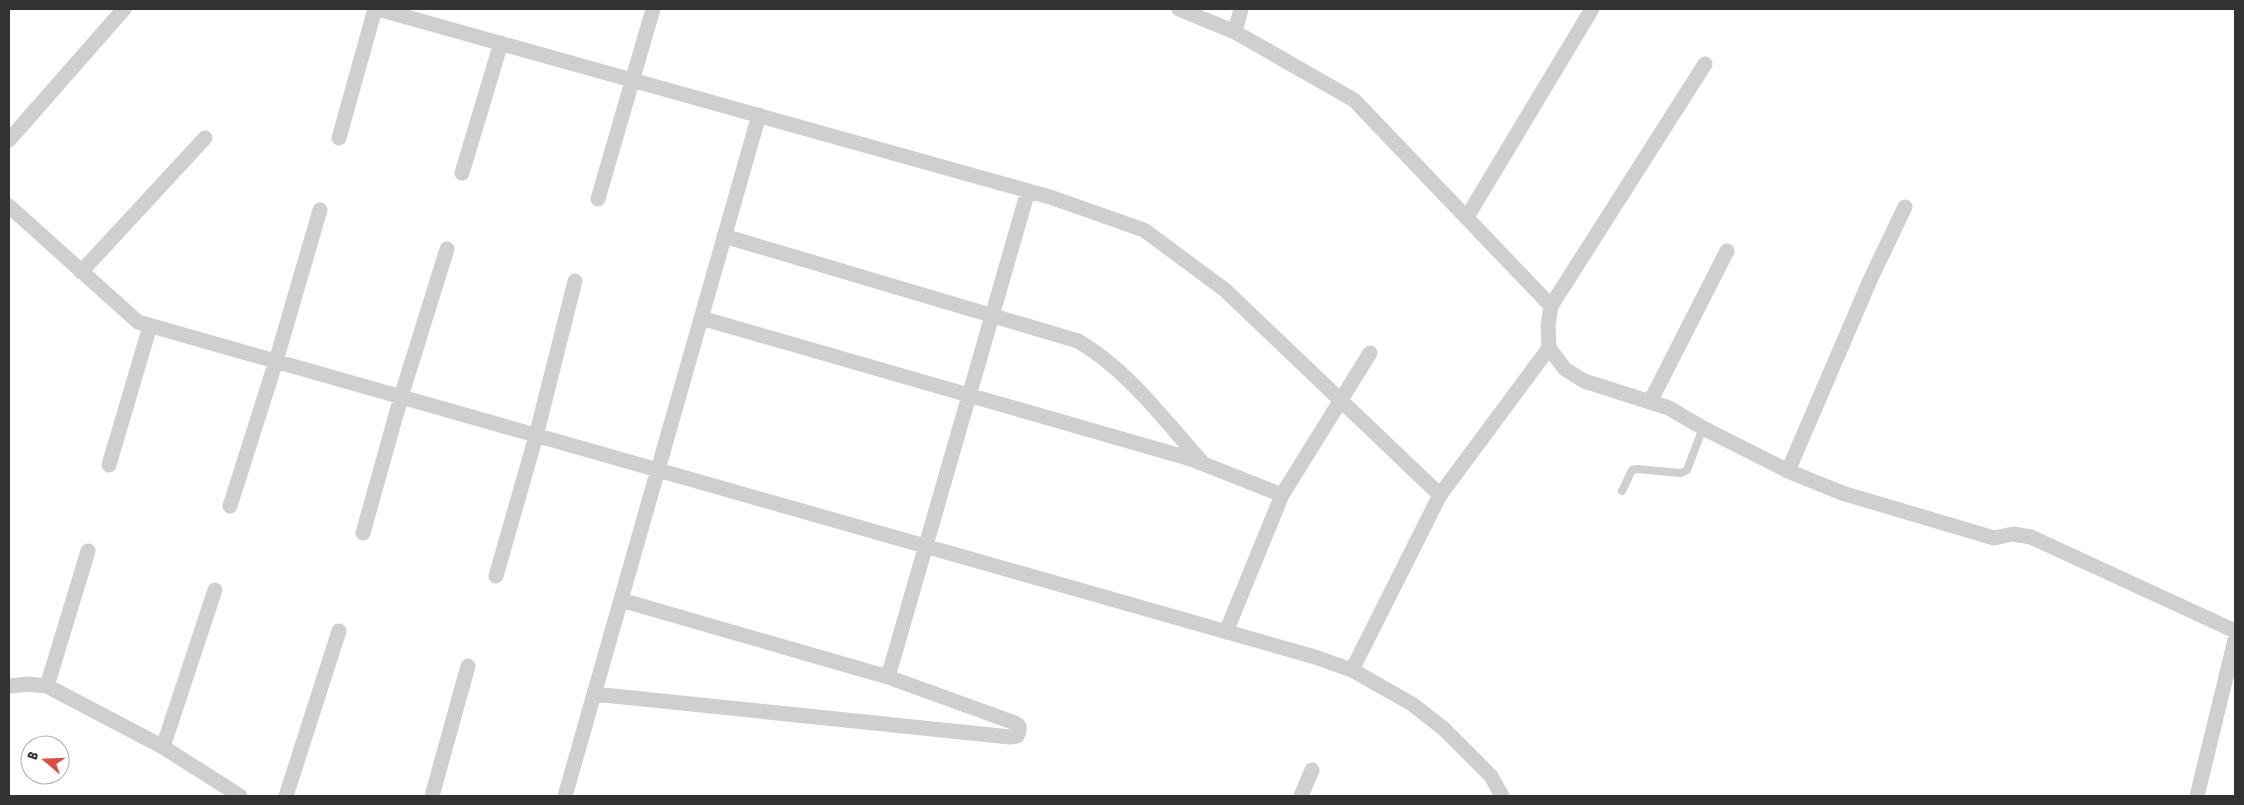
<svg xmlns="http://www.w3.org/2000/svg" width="2244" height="805" font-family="'Asap Condensed',sans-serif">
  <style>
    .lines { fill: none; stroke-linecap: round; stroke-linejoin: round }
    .lane { stroke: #cfcfcf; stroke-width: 8 }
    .street { stroke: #cfcfcf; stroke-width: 15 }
  </style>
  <rect width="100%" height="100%" fill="#fff"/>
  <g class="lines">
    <path class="lane" d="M 1622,491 L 1632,470 L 1637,469 L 1681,473 L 1687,470 L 1703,428"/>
    <path class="street" d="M 378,9 L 1050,197 L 1144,230 L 1225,290 L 1440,495
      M 1179,9 L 1235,32 L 1354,100 L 1551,306
      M 1235,32 L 1241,9
      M 339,138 L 375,9
      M 9,140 L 124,9
      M 462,173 L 501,43
      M 598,199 L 653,9
      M 9,206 L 138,322 L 1315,657 L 1352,670 L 1412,704 L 1444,729 L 1491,776 L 1502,796
      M 1467,217 L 1592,9
      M 724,236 L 1078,341 C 1128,370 1164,420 1202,462
      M 81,272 L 205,138
      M 701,318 L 1191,459 L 1282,495
      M 1549,348 L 1565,369 L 1584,381 L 1669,408 L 1703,428 L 1788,471 L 1842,493 L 1994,538 L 2013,534 L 2031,537 L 2235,631
      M 1650,402 L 1727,251
      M 109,465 L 150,326
      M 1788,471 L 1871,278 L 1905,207
      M 230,506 L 276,361 L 320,210
      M 363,533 L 401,397 L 447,249
      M 496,576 L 536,436 L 575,281
      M 1226,632 L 1282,495 L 1370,353
      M 1352,670 L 1440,495 L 1549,348 L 1548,326 L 1551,306 L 1705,64
      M 888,677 L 1028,191
      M 9,686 L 28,684 L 47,686 L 163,747 L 240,796
      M 47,686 L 88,551
      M 594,694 L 1010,737 L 1017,736 L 1019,731 L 1019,726 L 1015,723 L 888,677 L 621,600
      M 163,747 L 215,590
      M 286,796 L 339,631
      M 432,796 L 468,666
      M 565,796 L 759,115
      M 1301,796 L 1312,770
      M 2197,796 L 2235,640"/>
  </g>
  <rect width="2244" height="805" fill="none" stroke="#323232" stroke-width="20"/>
  <g transform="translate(45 760) rotate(289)"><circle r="24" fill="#ffffff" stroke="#adadad"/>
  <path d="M0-4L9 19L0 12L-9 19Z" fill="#dc4e42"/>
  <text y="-8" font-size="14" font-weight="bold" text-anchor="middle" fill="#323232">B</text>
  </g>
</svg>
